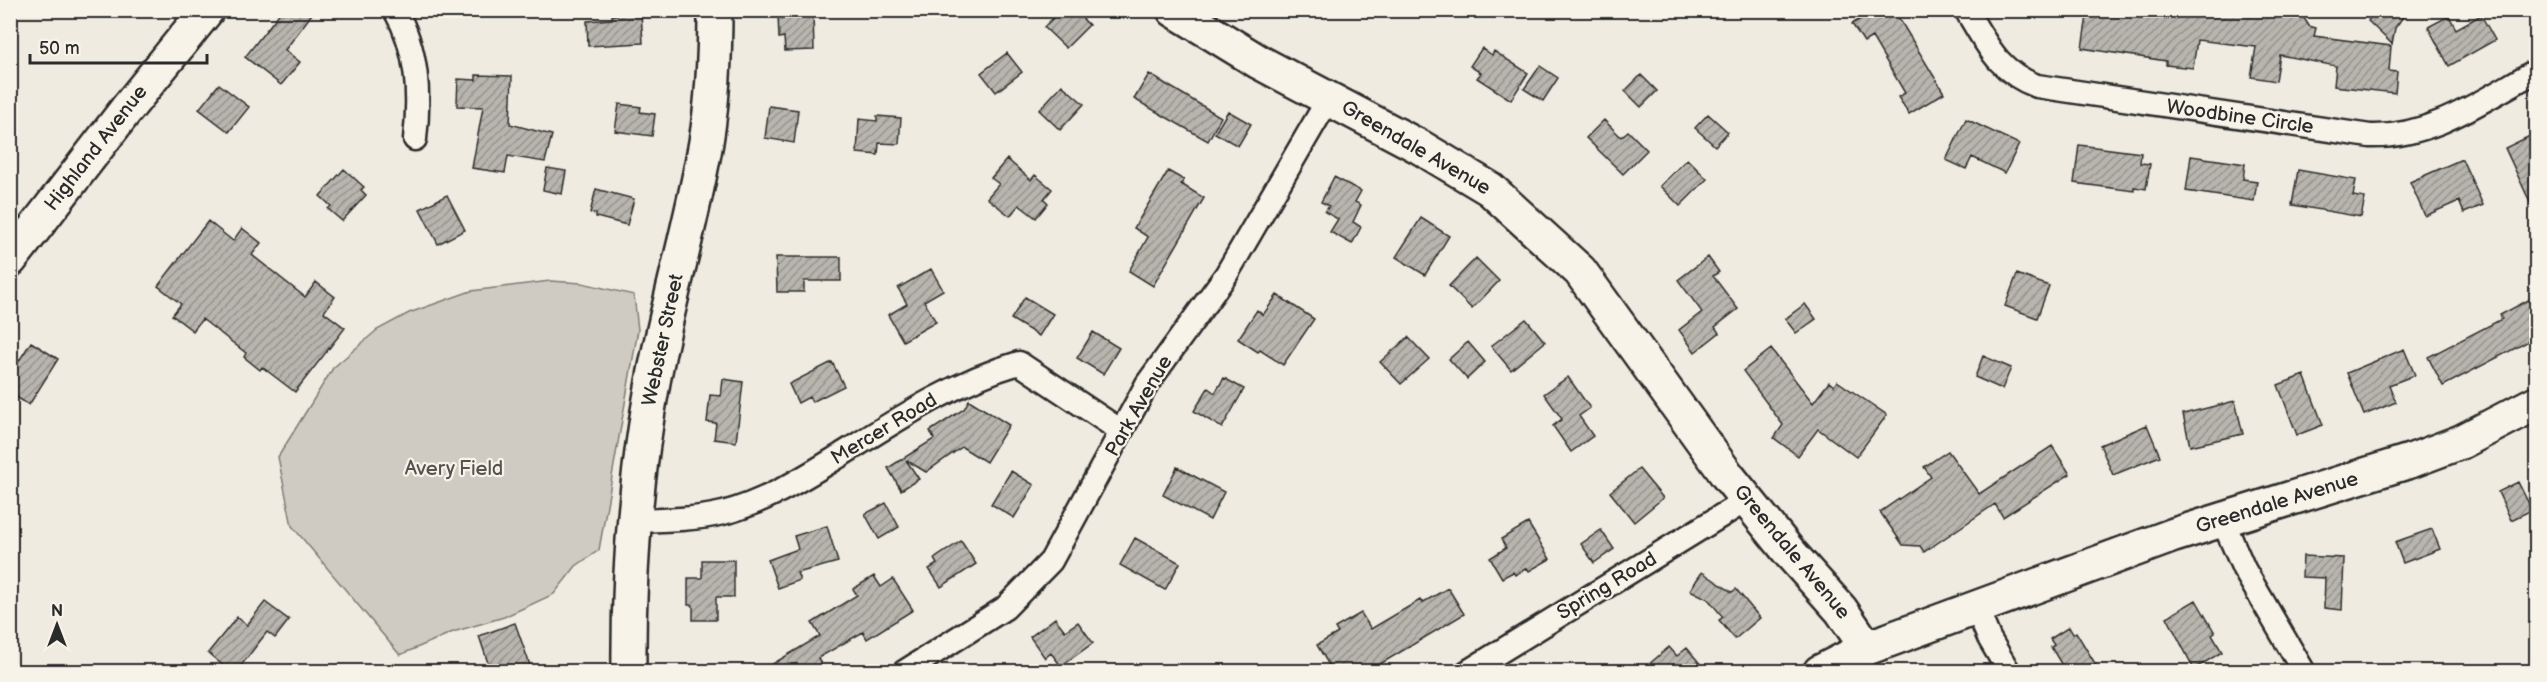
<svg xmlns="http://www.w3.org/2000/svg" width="2547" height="682" font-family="'Balsamiq Sans',sans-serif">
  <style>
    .park { fill: #cfcbc2; stroke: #7d7b76; stroke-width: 1.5 }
    .building { fill: url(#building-hatch); stroke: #2b2b2b; stroke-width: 1.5 }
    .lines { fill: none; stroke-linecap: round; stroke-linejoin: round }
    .street-casing { stroke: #2b2b2b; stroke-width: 27 }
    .secondary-casing { stroke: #2b2b2b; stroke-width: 38 }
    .primary-casing { stroke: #2b2b2b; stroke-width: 38 }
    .street { stroke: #f7f3e8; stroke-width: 22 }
    .secondary { stroke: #f7f3e8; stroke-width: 33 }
    .primary { stroke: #f7f3e8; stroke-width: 33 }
    .labels { text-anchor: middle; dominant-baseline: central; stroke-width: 4.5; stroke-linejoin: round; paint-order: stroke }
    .street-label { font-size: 20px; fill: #2b2b2b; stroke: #f7f3e8 }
    .park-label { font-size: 20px; fill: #545351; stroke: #f7f3e8 }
  </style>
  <defs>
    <pattern id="building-hatch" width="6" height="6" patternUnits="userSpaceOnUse" patternTransform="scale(1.5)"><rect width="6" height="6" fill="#b8b5ae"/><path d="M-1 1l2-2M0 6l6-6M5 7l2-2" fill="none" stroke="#96938e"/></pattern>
  </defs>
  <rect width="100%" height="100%" fill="#efebe0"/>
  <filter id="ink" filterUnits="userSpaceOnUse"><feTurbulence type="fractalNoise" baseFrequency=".0167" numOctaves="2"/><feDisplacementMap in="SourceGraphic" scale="12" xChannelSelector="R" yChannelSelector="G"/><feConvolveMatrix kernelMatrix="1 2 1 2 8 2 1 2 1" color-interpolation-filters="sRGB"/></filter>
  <g filter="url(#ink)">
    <path class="park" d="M 550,281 L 582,283 L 634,295 L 638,330 L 599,550 L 576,566 L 554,594 L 504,617 L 453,632 L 400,655 L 292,526 L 278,457 L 333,368 L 377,330 L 409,313 L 471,291 Z"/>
    <path class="building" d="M 282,10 L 315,10 L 285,50 L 300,62 L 281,85 L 245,57 Z
      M 1061,10 L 1074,10 L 1089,25 L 1066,48 L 1044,27 Z
      M 1857,10 L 1894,10 L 1944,93 L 1909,114 L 1898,97 L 1905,93 L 1872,37 L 1864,42 L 1852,24 L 1862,18 Z
      M 2088,10 L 2297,10 L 2302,15 L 2309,26 L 2316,28 L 2314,36 L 2391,46 L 2389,71 L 2397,72 L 2395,93 L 2334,86 L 2336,66 L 2280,55 L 2276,81 L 2251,77 L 2256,47 L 2197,40 L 2193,68 L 2166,65 L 2166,61 L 2082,48 Z
      M 2376,10 L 2408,10 L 2395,28 L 2392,44 L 2368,21 Z
      M 641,13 L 643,43 L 588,46 L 587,21 L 612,19 L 612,15 Z
      M 813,14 L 814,50 L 785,51 L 784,37 L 779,38 L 778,15 Z
      M 2481,15 L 2495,40 L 2449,66 L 2428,27 L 2449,16 L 2456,29 Z
      M 1482,48 L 1492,55 L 1494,51 L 1528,73 L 1511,100 L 1477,78 L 1481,73 L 1470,66 Z
      M 1007,53 L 1022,72 L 996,92 L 981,73 Z
      M 1540,66 L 1558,78 L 1543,101 L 1524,89 Z
      M 1149,74 L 1221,117 L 1208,141 L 1134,99 Z
      M 476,75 L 512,76 L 510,124 L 552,135 L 545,162 L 508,156 L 505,173 L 472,168 L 483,107 L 457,106 L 457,102 L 458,79 L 476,80 Z
      M 1641,75 L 1657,91 L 1641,107 L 1625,91 Z
      M 219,84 L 249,107 L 229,132 L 199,109 Z
      M 1062,85 L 1084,104 L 1060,130 L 1039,110 Z
      M 619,104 L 641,107 L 640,112 L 655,114 L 652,136 L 615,131 Z
      M 769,106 L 798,110 L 794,143 L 765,138 Z
      M 1228,111 L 1251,124 L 1238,146 L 1215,133 Z
      M 1708,114 L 1728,132 L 1715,146 L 1695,128 Z
      M 877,116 L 901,118 L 899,144 L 879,143 L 878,155 L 857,153 L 859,119 L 877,121 Z
      M 1966,119 L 2019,144 L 2005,173 L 1972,157 L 1966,169 L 1946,160 Z
      M 1604,120 L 1621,137 L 1628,131 L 1647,150 L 1623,174 L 1586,138 Z
      M 2536,133 L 2536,215 L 2505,148 Z
      M 2079,145 L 2141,153 L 2140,163 L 2150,164 L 2146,189 L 2134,187 L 2134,191 L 2074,183 Z
      M 2191,156 L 2245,164 L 2243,179 L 2257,181 L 2254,201 L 2186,191 Z
      M 1007,159 L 1031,180 L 1035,175 L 1052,189 L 1044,199 L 1048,203 L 1036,218 L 1019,205 L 1010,216 L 987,198 L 999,184 L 991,178 Z
      M 1687,159 L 1707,179 L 1680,206 L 1660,186 Z
      M 2462,159 L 2483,205 L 2464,213 L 2459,201 L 2425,216 L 2410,182 Z
      M 547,168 L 566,171 L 562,194 L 543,190 Z
      M 344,169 L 364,187 L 361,190 L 366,195 L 342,221 L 328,209 L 331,206 L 320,196 Z
      M 2298,170 L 2356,180 L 2353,196 L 2365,198 L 2361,217 L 2292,205 Z
      M 1168,171 L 1184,180 L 1181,184 L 1204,198 L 1153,286 L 1129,271 L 1148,237 L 1134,228 Z
      M 1334,177 L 1361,191 L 1355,202 L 1361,205 L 1353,222 L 1361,227 L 1352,244 L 1330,232 L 1338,219 L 1325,212 L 1329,206 L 1321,202 Z
      M 596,189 L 634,199 L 627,225 L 596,217 L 596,214 L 590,213 Z
      M 447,195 L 465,230 L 438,244 L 420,209 Z
      M 1421,218 L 1449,236 L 1425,275 L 1396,257 Z
      M 208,221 L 233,241 L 242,228 L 261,243 L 252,255 L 305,297 L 316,282 L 335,297 L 324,312 L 345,328 L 295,392 L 262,367 L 260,370 L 244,357 L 246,353 L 202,319 L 193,331 L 172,315 L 181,304 L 158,286 Z
      M 776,257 L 841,257 L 841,281 L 804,281 L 804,292 L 777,292 Z
      M 1708,257 L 1719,272 L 1713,276 L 1738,309 L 1715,327 L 1719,333 L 1695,352 L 1679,330 L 1702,312 L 1678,280 Z
      M 1476,258 L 1499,281 L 1472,309 L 1449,286 Z
      M 931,269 L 943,290 L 924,301 L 936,322 L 903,341 L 888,315 L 907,304 L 898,288 Z
      M 2017,274 L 2049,286 L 2037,318 L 2005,306 Z
      M 1277,295 L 1314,319 L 1283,365 L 1260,350 L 1258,352 L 1238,339 L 1257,310 L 1263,315 Z
      M 2536,296 L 2536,330 L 2528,334 L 2531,340 L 2443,386 L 2428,357 L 2502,319 L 2500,315 Z
      M 1025,297 L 1053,314 L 1039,336 L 1011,319 Z
      M 1805,304 L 1816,319 L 1796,333 L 1785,319 Z
      M 1526,319 L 1545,342 L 1511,370 L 1491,346 Z
      M 1093,332 L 1119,348 L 1103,374 L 1077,358 Z
      M 1408,337 L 1429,359 L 1401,384 L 1380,362 Z
      M 31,342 L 58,359 L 29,405 L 10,393 L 10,375 Z
      M 1468,342 L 1485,362 L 1467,379 L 1449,359 Z
      M 1771,349 L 1813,403 L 1829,382 L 1834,386 L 1837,381 L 1887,415 L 1856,457 L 1818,429 L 1798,456 L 1774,438 L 1783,425 L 1743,371 Z
      M 2404,349 L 2415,375 L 2389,385 L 2396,402 L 2364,415 L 2347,373 Z
      M 1983,356 L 2011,368 L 2002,389 L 1975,377 Z
      M 832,362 L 844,386 L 812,402 L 809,397 L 798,403 L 789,384 Z
      M 2304,375 L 2323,425 L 2297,435 L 2278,385 Z
      M 1568,377 L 1590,408 L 1579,416 L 1593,436 L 1571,452 L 1553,426 L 1562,419 L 1544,394 Z
      M 1224,378 L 1244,389 L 1222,428 L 1194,411 L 1208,388 L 1215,393 Z
      M 723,379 L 743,382 L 736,442 L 714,439 L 716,423 L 707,422 L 710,395 L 721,396 Z
      M 969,400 L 1009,425 L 986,462 L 962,447 L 926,472 L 906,460 L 919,479 L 901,490 L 888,468 L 934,439 L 930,431 L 964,409 Z
      M 2235,401 L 2243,434 L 2190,446 L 2183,414 Z
      M 2147,425 L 2160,456 L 2113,475 L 2100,445 Z
      M 2052,446 L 2070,474 L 2003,517 L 1995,504 L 1924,552 L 1920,546 L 1903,545 L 1880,512 L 1931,477 L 1924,467 L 1948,451 L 1979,494 Z
      M 1177,467 L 1224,492 L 1210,520 L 1163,495 Z
      M 1639,469 L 1663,498 L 1634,522 L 1610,492 Z
      M 1011,471 L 1034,485 L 1014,518 L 991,504 Z
      M 2518,482 L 2532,510 L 2511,520 L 2498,492 Z
      M 886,503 L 899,527 L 879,539 L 865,514 Z
      M 1528,523 L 1550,559 L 1529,571 L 1527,568 L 1515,575 L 1513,572 L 1502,578 L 1490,558 L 1506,548 L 1501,539 Z
      M 827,526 L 838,562 L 797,573 L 800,580 L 778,588 L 768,560 L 798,549 L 794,536 Z
      M 2432,529 L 2440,549 L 2403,563 L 2395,542 Z
      M 1601,530 L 1614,549 L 1594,563 L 1581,544 Z
      M 1135,538 L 1180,563 L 1165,590 L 1120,565 Z
      M 961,541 L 976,564 L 941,587 L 929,569 L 937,564 L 934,559 Z
      M 2303,556 L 2344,558 L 2342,610 L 2324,608 L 2325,578 L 2302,577 Z
      M 702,560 L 734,560 L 734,597 L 716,597 L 716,620 L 693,620 L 693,605 L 688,605 L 688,578 L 702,578 Z
      M 1702,572 L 1732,592 L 1736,589 L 1760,618 L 1735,639 L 1719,620 L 1723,617 L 1708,599 L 1690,590 Z
      M 874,576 L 881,587 L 893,579 L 913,610 L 867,639 L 863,632 L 818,658 L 825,672 L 759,672 L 820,636 L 812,623 L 857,595 L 853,589 Z
      M 1448,588 L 1464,614 L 1367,672 L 1333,672 L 1317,645 L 1338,633 L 1335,628 L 1361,613 L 1371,629 L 1420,600 L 1422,603 Z
      M 2196,600 L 2215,633 L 2212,635 L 2222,652 L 2194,669 L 2167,617 Z
      M 265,602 L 289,620 L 275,638 L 267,632 L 236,672 L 231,672 L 208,653 L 237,617 L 247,625 Z
      M 1055,618 L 1065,631 L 1078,622 L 1093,643 L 1061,666 L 1051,653 L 1045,658 L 1030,637 Z
      M 515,623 L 530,665 L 512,672 L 491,672 L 479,636 Z
      M 2069,627 L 2073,634 L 2076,632 L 2096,665 L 2085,672 L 2066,672 L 2051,647 L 2054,645 L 2050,639 Z
      M 1669,647 L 1677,656 L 1687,648 L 1707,672 L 1640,672 Z"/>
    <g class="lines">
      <defs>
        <path id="street" d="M 395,10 C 418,50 420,95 415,139
          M 1966,10 C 1986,43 1998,72 2037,86 L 2370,136 C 2432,138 2484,99 2536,71
          M 2222,519 L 2244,569 L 2304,672
          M 632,521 C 662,520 694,520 723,513 C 766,502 805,477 841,455 C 898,419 954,382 1019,363 L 1121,431
          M 1976,607 L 1989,638 L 2009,672
          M 904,672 L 1005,608 L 1051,561 L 1147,384 L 1226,275 L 1329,98
          M 1467,672 L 1747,500"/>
        <path id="secondary" d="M 1174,10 L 1259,62 L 1420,147 L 1490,189 L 1580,271 L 1727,475 L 1790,553 L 1841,610 L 1867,648
          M 629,672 C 628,572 635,480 653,382 C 668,301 692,223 706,142 C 713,99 715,54 715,10
          M 1820,672 L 1867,648 L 2174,535 L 2413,460 L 2461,442 L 2536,403"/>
        <path id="primary" d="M 10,260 L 126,110 L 207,10"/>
      </defs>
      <use href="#street" class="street-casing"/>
      <use href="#secondary" class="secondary-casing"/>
      <use href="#primary" class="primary-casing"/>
      <use href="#street" class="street"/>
      <use href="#secondary" class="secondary"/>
      <use href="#primary" class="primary"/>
    </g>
  </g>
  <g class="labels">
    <g class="street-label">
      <text transform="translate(2240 117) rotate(8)">Woodbine Circle</text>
      <text transform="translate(96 148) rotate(-52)">Highland Avenue</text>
      <text transform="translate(1416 148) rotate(30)">Greendale Avenue</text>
      <text transform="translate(663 340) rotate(-78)">Webster Street</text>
      <text transform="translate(1139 406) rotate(-60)">Park Avenue</text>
      <text transform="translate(884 429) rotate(-31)">Mercer Road</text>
      <text transform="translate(2277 503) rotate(-17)">Greendale Avenue</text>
      <text transform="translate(1792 552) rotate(50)">Greendale Avenue</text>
      <text transform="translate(1607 586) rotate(-31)">Spring Road</text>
    </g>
    <g class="park-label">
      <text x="454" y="469">Avery Field</text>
    </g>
  </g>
  <rect width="2547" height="682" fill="none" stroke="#f7f3e8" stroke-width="36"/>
  <rect x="18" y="18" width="2511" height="646" fill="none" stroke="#2b2b2b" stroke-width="2" filter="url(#ink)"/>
  <g transform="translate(57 625)" stroke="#f7f3e8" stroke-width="4.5" paint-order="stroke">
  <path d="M0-4.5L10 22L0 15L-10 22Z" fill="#2b2b2b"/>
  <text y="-9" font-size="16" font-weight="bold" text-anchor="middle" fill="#2b2b2b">N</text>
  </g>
  <path d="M30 54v9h177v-9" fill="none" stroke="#2b2b2b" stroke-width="3"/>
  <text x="39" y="54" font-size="18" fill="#2b2b2b" stroke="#f7f3e8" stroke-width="4.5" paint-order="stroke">50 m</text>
</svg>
